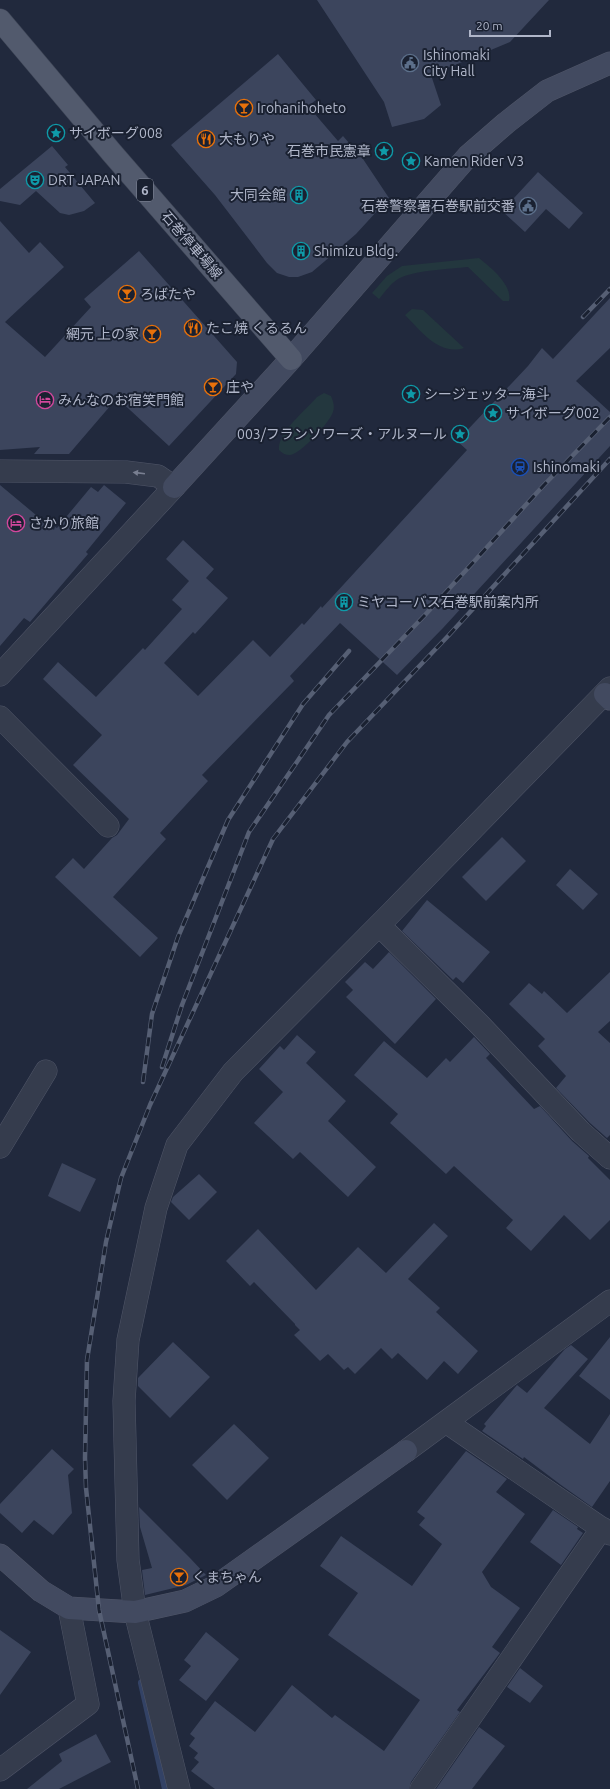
<svg xmlns="http://www.w3.org/2000/svg" width="610" height="1789" font-family="Ubuntu,'Noto Sans JP',sans-serif">
  <style>
    .green { fill: #23373e }
    .lines { fill: none; stroke-linecap: round; stroke-linejoin: round }
    .stream { stroke: #334265; stroke-width: 8 }
    .building { fill: #3c455d }
    .street-casing { stroke: #505668; stroke-width: 23 }
    .secondary-casing { stroke: #505668; stroke-width: 23 }
    .primary-casing { stroke: #3e4556; stroke-width: 23 }
    .street { stroke: #353c4d; stroke-width: 22 }
    .secondary { stroke: #424a60; stroke-width: 22 }
    .primary { stroke: #525a6d; stroke-width: 22 }
    .rail-casing { stroke: #565f74; stroke-width: 4.5 }
    .rail { stroke: #1a2131; stroke-width: 3; stroke-dasharray: 9; stroke-linecap: butt }
    .oneway { fill: #797f91 }
    .labels { text-anchor: middle; dominant-baseline: central; stroke-width: 4; stroke-linejoin: round; paint-order: stroke }
    .shield { fill: #1a2131; stroke: #83899b; stroke-width: 1 }
    .shield-label { font-size: 13px; font-weight: bold; fill: #b0b6c9 }
    .poi-label { font-size: 14px; fill: #b0b6c9; stroke: #1a2131; text-anchor: start }
    .street-label { font-size: 14px; fill: #b0b6c9; stroke: #1a2131 }
  </style>
  <rect width="100%" height="100%" fill="#21293d"/>
  <path class="green" d="M 479,258 C 490,267 513,285 509,301 L 503,301 L 468,267 C 449,269 419,270 402,277 C 392,281 385,292 379,299 L 372,293 L 387,276 L 402,266 Z
    M 412,309 L 423,310 L 464,348 C 439,356 421,331 405,315 Z
    M 324,393 L 331,396 C 333,401 335,406 333,412 C 330,422 301,454 290,455 C 285,455 282,453 279,450 C 277,433 306,410 317,397 Z"/>
  <g class="lines">
    <path class="stream" d="M 142,1683 L 166,1789"/>
  </g>
  <path class="building" d="M 317,0 L 549,0 L 510,42 L 431,75 L 441,105 L 424,119 L 392,127 L 384,102 Z
    M 278,54 L 316,100 L 308,106 L 338,141 L 343,136 L 363,159 L 389,198 L 356,234 L 325,261 L 312,272 L 298,277 L 289,277 L 277,273 L 267,263 L 215,195 L 171,145 Z
    M 52,146 L 68,165 L 65,167 L 95,203 L 84,211 L 69,215 L 60,213 L 36,191 L 20,205 L 0,201 L 0,189 Z
    M 538,172 L 583,213 L 569,229 L 546,209 L 525,232 L 502,211 Z
    M 0,221 L 29,253 L 40,242 L 64,267 L 5,322 L 45,357 L 91,307 L 84,299 L 139,251 L 237,362 L 236,374 L 169,446 L 117,398 L 69,454 L 34,454 L 40,447 L 0,450 Z
    M 610,298 L 610,348 L 576,381 L 610,412 L 610,446 L 443,628 L 397,675 L 340,623 L 290,676 L 294,681 L 202,775 L 208,781 L 160,833 L 166,839 L 113,897 L 158,938 L 140,957 L 55,877 L 73,858 L 84,869 L 112,838 L 117,835 L 129,819 L 73,765 L 102,735 L 43,679 L 58,662 L 96,697 L 143,648 L 145,650 L 182,609 L 172,600 L 189,581 L 166,559 L 183,540 L 214,569 L 206,578 L 228,598 L 195,634 L 193,632 L 164,663 L 198,696 L 253,640 L 270,657 L 302,623 L 304,625 L 321,606 L 322,608 L 467,450 L 457,441 L 528,366 L 542,348 L 553,359 Z
    M 0,485 L 54,530 L 55,527 L 57,528 L 91,487 L 98,492 L 104,485 L 126,503 L 86,552 L 88,554 L 30,622 L 24,618 L 0,646 Z
    M 502,837 L 526,861 L 486,901 L 462,877 Z
    M 570,869 L 598,894 L 583,910 L 556,885 Z
    M 427,900 L 490,952 L 463,983 L 456,977 L 453,980 L 402,931 Z
    M 389,952 L 436,999 L 395,1044 L 346,997 L 353,990 L 345,982 L 365,962 L 373,969 Z
    M 610,972 L 610,1021 L 598,1032 L 610,1043 L 610,1135 L 607,1138 L 590,1123 L 556,1088 L 566,1076 L 538,1046 L 545,1039 L 509,1004 L 529,983 L 542,994 L 544,991 L 567,1013 Z
    M 297,1035 L 316,1052 L 306,1063 L 346,1101 L 328,1121 L 376,1167 L 348,1197 L 300,1152 L 293,1159 L 254,1123 L 283,1092 L 259,1069 L 280,1046 L 284,1050 Z
    M 474,1037 L 490,1054 L 486,1058 L 534,1109 L 540,1106 L 572,1141 L 589,1156 L 588,1158 L 610,1180 L 610,1220 L 590,1240 L 564,1215 L 531,1251 L 506,1228 L 513,1220 L 454,1166 L 446,1174 L 390,1123 L 398,1114 L 354,1075 L 384,1041 L 427,1078 L 446,1058 L 450,1062 Z
    M 62,1163 L 96,1179 L 80,1212 L 48,1196 Z
    M 199,1174 L 217,1192 L 189,1220 L 171,1202 L 173,1197 Z
    M 434,1223 L 448,1236 L 408,1279 L 440,1308 L 436,1312 L 478,1351 L 458,1374 L 444,1361 L 427,1380 L 398,1353 L 392,1359 L 381,1348 L 355,1374 L 348,1367 L 344,1370 L 328,1354 L 320,1361 L 294,1335 L 300,1330 L 295,1325 L 295,1324 L 254,1282 L 250,1286 L 226,1261 L 258,1229 L 316,1290 L 358,1247 L 386,1273 Z
    M 610,1337 L 610,1400 L 579,1376 Z
    M 173,1342 L 210,1377 L 170,1418 L 138,1386 L 138,1378 Z
    M 571,1345 L 588,1359 L 544,1408 L 590,1444 L 610,1414 L 610,1481 L 592,1507 L 561,1485 L 524,1457 L 523,1459 L 482,1431 L 486,1426 L 484,1424 L 517,1385 L 527,1393 L 565,1349 Z
    M 234,1424 L 269,1458 L 227,1500 L 192,1465 Z
    M 52,1449 L 74,1469 L 68,1475 L 72,1513 L 53,1535 L 34,1520 L 22,1533 L 0,1513 L 0,1504 Z
    M 466,1451 L 507,1479 L 496,1492 L 525,1514 L 482,1572 L 491,1587 L 520,1608 L 492,1647 L 500,1653 L 457,1710 L 460,1712 L 411,1782 L 409,1789 L 215,1789 L 191,1771 L 199,1762 L 194,1758 L 198,1753 L 189,1746 L 195,1738 L 190,1734 L 215,1701 L 255,1732 L 292,1685 L 332,1718 L 335,1715 L 384,1751 L 420,1700 L 328,1635 L 358,1593 L 320,1566 L 341,1536 L 412,1586 L 442,1544 L 419,1525 L 425,1518 L 417,1512 Z
    M 139,1507 L 190,1558 L 206,1575 L 186,1585 L 145,1595 L 142,1570 L 152,1568 L 140,1527 Z
    M 553,1510 L 578,1527 L 577,1529 L 583,1533 L 561,1565 L 530,1542 Z
    M 0,1630 L 31,1652 L 0,1695 Z
    M 206,1632 L 239,1659 L 206,1701 L 179,1680 L 191,1666 L 184,1660 Z
    M 520,1668 L 543,1686 L 530,1703 L 507,1687 Z
    M 479,1727 L 505,1746 L 472,1789 L 436,1789 Z
    M 96,1734 L 111,1762 L 59,1789 L 27,1789 L 62,1761 L 59,1754 Z"/>
  <g class="lines">
    <defs>
      <path id="street" d="M 0,471 L 126,472 L 158,476 L 174,487 L 0,675
        M 0,717 L 108,826
        M 379,925 L 480,1025 L 581,1132 L 610,1158
        M 0,1147 L 46,1071
        M 446,1422 L 610,1534
        M 406,1451 L 610,1301
        M 0,1770 L 88,1704 L 69,1608
        M 179,1789 L 135,1612 L 128,1560 L 124,1401 L 128,1340 L 156,1208 L 177,1145 L 233,1072 L 392,912 L 610,688
        M 421,1789 L 602,1528"/>
      <path id="secondary" d="M 174,487 L 291,359 L 468,156 L 506,123 L 547,91 L 610,63
        M 605,694 L 610,699
        M 0,1555 L 41,1591 L 69,1608 L 135,1612 L 185,1601 L 216,1586 L 406,1451"/>
      <path id="primary" d="M 0,20 L 112,153 L 291,359"/>
    </defs>
    <use href="#street" class="street-casing"/>
    <use href="#secondary" class="secondary-casing"/>
    <use href="#primary" class="primary-casing"/>
    <use href="#street" class="street"/>
    <use href="#secondary" class="secondary"/>
    <use href="#primary" class="primary"/>
    <defs>
      <path id="rail" d="M 583,317 L 610,289
        M 162,1067 L 182,1005 L 249,832 L 329,715 L 425,615 L 544,485 L 610,417
        M 143,1082 L 152,1014 L 178,937 L 228,820 L 303,704 L 349,651
        M 138,1789 L 99,1610 L 86,1488 L 85,1458 L 87,1360 L 106,1242 L 121,1178 L 150,1105 L 273,839 L 347,742 L 449,635 L 610,459"/>
    </defs>
    <use href="#rail" class="rail-casing"/>
    <use href="#rail" class="rail"/>
  </g>
  <defs><path id="oneway-solid" d="M-6-.8H1V-3.2L6.5 0L1 3.2V.8H-6Z"/></defs>
  <use class="oneway" href="#oneway-solid" transform="translate(139 473) rotate(-173)"/>
  <defs>
    <symbol id="civic-ring" viewBox="-11 -11 22 22"><circle r="9.5" fill="#1a2131" stroke="#5c6f8a" stroke-width="1.5"/><path d="M-.6-6.5H3V-4.5H.6V-3L4-1V1h2V6H-6V1h2V-1L-.6-3ZM-1.2 2.5V6h2.4V2.5Z" fill="#5c6f8a"/></symbol>
    <symbol id="bar-ring" viewBox="-11 -11 22 22"><circle r="9.5" fill="#1a2131" stroke="#e8710a" stroke-width="1.5"/><path d="M-6-5H6L.8 .8V4.5H3.5V6h-7V4.5H-.8V.8Z" fill="#e8710a"/></symbol>
    <symbol id="sight-ring" viewBox="-11 -11 22 22"><circle r="9.5" fill="#1a2131" stroke="#0f9aa8" stroke-width="1.5"/><path d="M0-6L1.8-2.2L6-1.7L2.9 1.2L3.7 5.4L0 3.3L-3.7 5.4L-2.9 1.2L-6-1.7L-1.8-2.2Z" fill="#0f9aa8"/></symbol>
    <symbol id="restaurant-ring" viewBox="-11 -11 22 22"><circle r="9.5" fill="#1a2131" stroke="#e8710a" stroke-width="1.5"/><path d="M-5-6h1v4h1v-4h1v4h1v-4h1v5L-1.5 .5V6h-2V.5L-5-1ZM5-6V6H3V1.5H1.5Q1.5-4 5-6Z" fill="#e8710a"/></symbol>
    <symbol id="theatre-ring" viewBox="-11 -11 22 22"><circle r="9.5" fill="#1a2131" stroke="#0f9aa8" stroke-width="1.5"/><path d="M-5-5.5Q0-4 5-5.5V0Q5 5 0 6Q-5 5-5 0ZM-3.3-2.5H-1v1.5H-3.3ZM1-2.5H3.3v1.5H1ZM-2.8 1Q0 5.5 2.8 1Z" fill="#0f9aa8"/></symbol>
    <symbol id="building-ring" viewBox="-11 -11 22 22"><circle r="9.5" fill="#1a2131" stroke="#0f9aa8" stroke-width="1.5"/><path d="M-4-6H4V6H1V3H-1V6H-4ZM-2.5-4.3h1.7v1.8h-1.7ZM.8-4.3h1.7v1.8H.8ZM-2.5-1h1.7V.8h-1.7ZM.8-1h1.7V.8H.8Z" fill="#0f9aa8"/></symbol>
    <symbol id="hotel-ring" viewBox="-11 -11 22 22"><circle r="9.5" fill="#1a2131" stroke="#d1479c" stroke-width="1.5"/><path d="M-6-4.5h1.5V1H6V5H4.5V3h-9V5H-6ZM-4 0a1.8 1.8 0 1 1 3.6 0ZM.5 0V-2.5h3Q6-2.5 6 0Z" fill="#d1479c"/></symbol>
    <symbol id="station-ring" viewBox="-11 -11 22 22"><circle r="9.5" fill="#1a2131" stroke="#1a4fb4" stroke-width="1.5"/><path d="M-3-6H3Q5-6 5-4V2Q5 4 3 4L4.5 6H3L1.5 4h-3L-3 6H-4.5L-3 4Q-5 4-5 2V-4Q-5-6-3-6ZM-3.5-4v3h7v-3ZM-3.5 1v1.5H-2V1ZM2 1v1.5H3.5V1Z" fill="#1a4fb4"/></symbol>
  </defs>
  <g fill-rule="evenodd">
    <use href="#civic-ring" x="400" y="53" width="20" height="20"/>
    <use href="#bar-ring" x="234" y="98" width="20" height="20"/>
    <use href="#sight-ring" x="46" y="123" width="20" height="20"/>
    <use href="#restaurant-ring" x="196" y="129" width="20" height="20"/>
    <use href="#sight-ring" x="374" y="141" width="20" height="20"/>
    <use href="#sight-ring" x="401" y="151" width="20" height="20"/>
    <use href="#theatre-ring" x="25" y="170" width="20" height="20"/>
    <use href="#building-ring" x="289" y="185" width="20" height="20"/>
    <use href="#civic-ring" x="518" y="196" width="20" height="20"/>
    <use href="#building-ring" x="291" y="241" width="20" height="20"/>
    <use href="#bar-ring" x="117" y="284" width="20" height="20"/>
    <use href="#restaurant-ring" x="183" y="318" width="20" height="20"/>
    <use href="#bar-ring" x="142" y="324" width="20" height="20"/>
    <use href="#bar-ring" x="203" y="377" width="20" height="20"/>
    <use href="#sight-ring" x="401" y="384" width="20" height="20"/>
    <use href="#hotel-ring" x="35" y="390" width="20" height="20"/>
    <use href="#sight-ring" x="483" y="403" width="20" height="20"/>
    <use href="#sight-ring" x="450" y="424" width="20" height="20"/>
    <use href="#station-ring" x="510" y="457" width="20" height="20"/>
    <use href="#hotel-ring" x="6" y="513" width="20" height="20"/>
    <use href="#building-ring" x="334" y="592" width="20" height="20"/>
    <use href="#bar-ring" x="169" y="1567" width="20" height="20"/>
  </g>
  <g class="labels">
    <rect class="shield" x="137" y="179" width="16" height="22" rx="3"/>
    <g class="shield-label">
      <text x="145" y="190">6</text>
    </g>
    <g class="poi-label">
      <text x="423" y="55">Ishinomaki<tspan x="423" dy="16">City Hall</tspan></text>
      <text x="257" y="108">Irohanihoheto</text>
      <text x="69" y="133">サイボーグ008</text>
      <text x="219" y="139">大もりや</text>
      <text x="371" y="151" text-anchor="end">石巻市民憲章</text>
      <text x="424" y="161">Kamen Rider V3</text>
      <text x="48" y="180">DRT JAPAN</text>
      <text x="286" y="195" text-anchor="end">大同会館</text>
      <text x="515" y="206" text-anchor="end">石巻警察署石巻駅前交番</text>
      <text x="314" y="251">Shimizu Bldg.</text>
      <text x="140" y="294">ろばたや</text>
      <text x="206" y="328">たこ焼 くるるん</text>
      <text x="139" y="334" text-anchor="end">網元 上の家</text>
      <text x="226" y="387">庄や</text>
      <text x="424" y="394">シージェッター海斗</text>
      <text x="58" y="400">みんなのお宿笑門館</text>
      <text x="506" y="413">サイボーグ002</text>
      <text x="447" y="434" text-anchor="end">003/フランソワーズ・アルヌール</text>
      <text x="533" y="467">Ishinomaki</text>
      <text x="29" y="523">さかり旅館</text>
      <text x="357" y="602">ミヤコーバス石巻駅前案内所</text>
      <text x="192" y="1577">くまちゃん</text>
    </g>
    <g class="street-label">
      <text transform="translate(192 245) rotate(49)">石巻停車場線</text>
    </g>
  </g>
  <path d="M470 30v6h80v-6" fill="none" stroke="#b0b6c9" stroke-width="2"/>
  <text x="476" y="30" font-size="12" fill="#b0b6c9" stroke="#1a2131" stroke-width="3" paint-order="stroke">20 m</text>
</svg>
